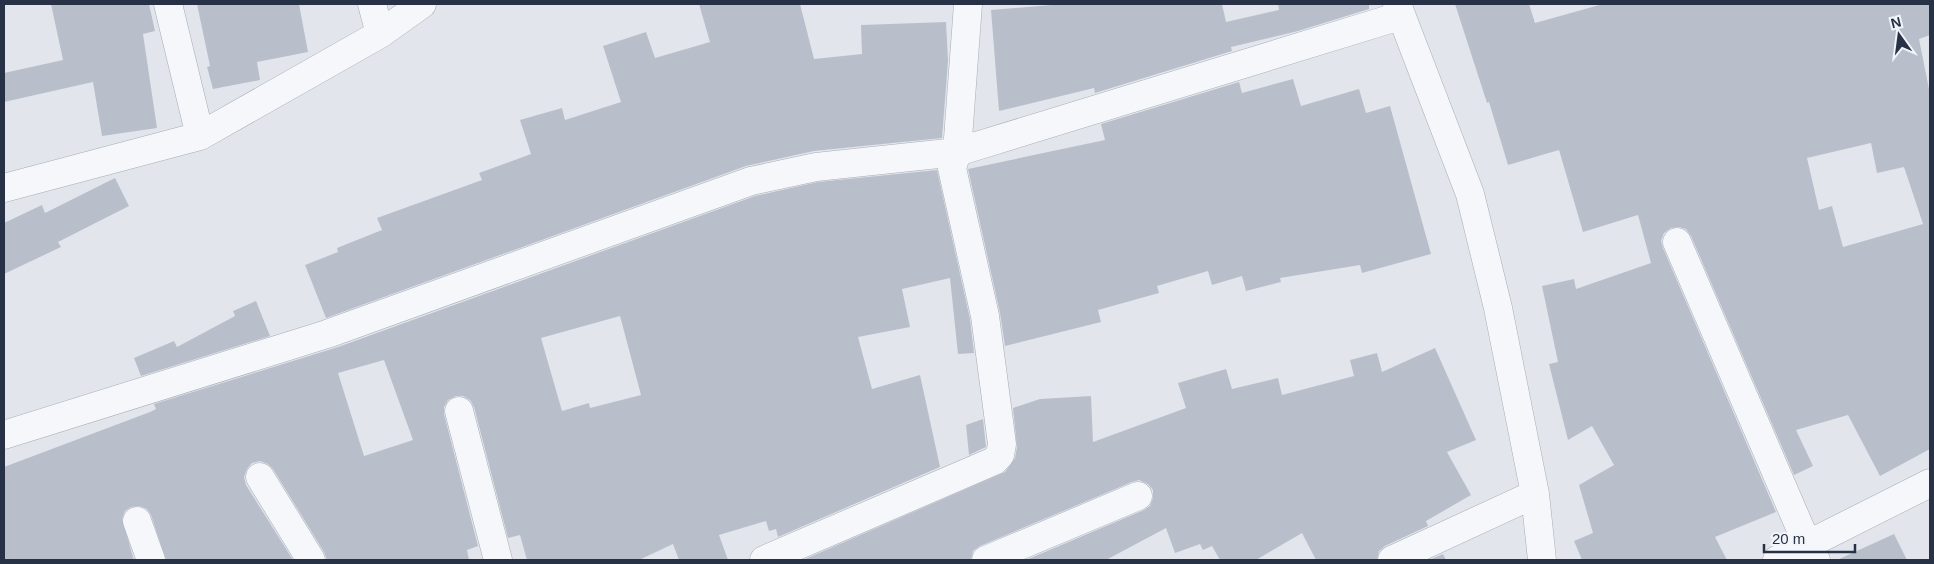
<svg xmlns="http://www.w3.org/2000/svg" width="1934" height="564" font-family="Arial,sans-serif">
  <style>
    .building { fill: #b9bfca; fill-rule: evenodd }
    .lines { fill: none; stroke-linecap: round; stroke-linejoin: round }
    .minor-casing { stroke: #a6acb7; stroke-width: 29 }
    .minor { stroke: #f6f7fa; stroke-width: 28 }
  </style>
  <rect width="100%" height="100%" fill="#e2e6ec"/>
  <path class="building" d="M 51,4 L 149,4 L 155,31 L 143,34 L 157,128 L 102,136 L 93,82 L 4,102 L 4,73 L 63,60 Z
    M 197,4 L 299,4 L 308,52 L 257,62 L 260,80 L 213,89 L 207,67 L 210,66 Z
    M 699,4 L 800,4 L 814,59 L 862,54 L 861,25 L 946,22 L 948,61 L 942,138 L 814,151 L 746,166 L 326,318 L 305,265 L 338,252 L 337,248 L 382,230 L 377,218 L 482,180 L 479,173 L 531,154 L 520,120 L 562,108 L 565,120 L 621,102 L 603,46 L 646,32 L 655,58 L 710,42 Z
    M 1063,4 L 1222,4 L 1226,22 L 1279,10 L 1278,4 L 1369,4 L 1369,9 L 1298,31 L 1231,47 L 1232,51 L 1095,93 L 1094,88 L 999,111 L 991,10 Z
    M 1455,4 L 1529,4 L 1535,23 L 1603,4 L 1930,4 L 1930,35 L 1919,39 L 1930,94 L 1930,449 L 1880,476 L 1848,415 L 1796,430 L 1813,466 L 1794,475 L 1691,236 L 1686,229 L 1679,227 L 1671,228 L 1664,233 L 1661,241 L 1663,248 L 1776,512 L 1715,537 L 1727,560 L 1582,560 L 1574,541 L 1593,533 L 1579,485 L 1614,465 L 1592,426 L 1568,440 L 1549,364 L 1558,362 L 1542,286 L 1574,279 L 1576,289 L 1651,263 L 1638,215 L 1583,232 L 1559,150 L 1508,165 L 1489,102 L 1487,103 ZM 1871,143 L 1877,173 L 1904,167 L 1923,224 L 1843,247 L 1832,206 L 1819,210 L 1807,158 Z
    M 1293,79 L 1301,106 L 1359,89 L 1366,113 L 1390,106 L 1431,254 L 1362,273 L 1360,265 L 1280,278 L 1281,282 L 1246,291 L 1242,276 L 1212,285 L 1208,271 L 1157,286 L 1159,293 L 1098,310 L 1101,322 L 1005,346 L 1000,313 L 968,169 L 1105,140 L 1101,124 L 1239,82 L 1242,93 Z
    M 937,170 L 970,319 L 974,353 L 958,354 L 950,278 L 902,289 L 910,327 L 858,337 L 872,389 L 920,375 L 940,467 L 778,537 L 776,529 L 769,531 L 766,521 L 719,535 L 728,560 L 679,560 L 673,544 L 639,560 L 527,560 L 520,535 L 508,538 L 474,407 L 470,400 L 463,396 L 456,396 L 448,400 L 444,407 L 444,414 L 478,546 L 467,550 L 469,560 L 327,560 L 324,552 L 273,469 L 268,464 L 260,461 L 252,463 L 247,469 L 244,477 L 246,485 L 293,560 L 166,560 L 151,515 L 147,509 L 139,506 L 131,507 L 125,511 L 122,519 L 134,560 L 4,560 L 4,467 L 150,412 L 156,409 L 154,404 L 338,347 L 755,196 L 818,182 ZM 620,316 L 641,395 L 590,408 L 589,403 L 562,411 L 541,338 ZM 384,360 L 413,440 L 364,456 L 338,373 Z
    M 115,178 L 129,206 L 58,242 L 61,247 L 4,274 L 4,223 L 42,205 L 45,213 Z
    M 256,301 L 270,336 L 141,376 L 134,358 L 174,341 L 177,347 L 235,316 L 233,311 Z
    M 1435,348 L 1476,440 L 1447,452 L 1471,495 L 1426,521 L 1428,526 L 1385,546 L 1379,551 L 1377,560 L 1316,560 L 1302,533 L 1256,560 L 1220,560 L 1212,546 L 1203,550 L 1200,544 L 1175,553 L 1166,528 L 1106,560 L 1026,560 L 1144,510 L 1150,506 L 1153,498 L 1153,490 L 1148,484 L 1139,480 L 1132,482 L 980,546 L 973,551 L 971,560 L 803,560 L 1005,472 L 1015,458 L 1017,447 L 1013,408 L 1040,399 L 1091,396 L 1093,442 L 1186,408 L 1178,383 L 1226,369 L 1232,389 L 1278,378 L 1282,395 L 1354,376 L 1350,360 L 1377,353 L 1382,372 Z
    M 983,419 L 986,447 L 969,455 L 966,425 Z
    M 1894,534 L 1907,560 L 1837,560 Z
    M 1443,554 L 1446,560 L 1429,560 Z"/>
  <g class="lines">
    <defs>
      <path id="minor" d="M 168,4 L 200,136
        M 372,4 L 380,34
        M 1397,4 L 1470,194 L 1498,308 L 1535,494 L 1542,560
        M 4,188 L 200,136 L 380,34 L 422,4
        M 1677,242 L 1807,544 L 1816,560
        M 459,411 L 498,560
        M 4,435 L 327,334 L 751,181 L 816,167 L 957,152 L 1400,16
        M 260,477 L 311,560
        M 137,521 L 151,560
        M 764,560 L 994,461 L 1000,455 L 1002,444 L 985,316 L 952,168 L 957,152 L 968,4
        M 986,560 L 1138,496
        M 1392,560 L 1535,494
        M 1777,560 L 1930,483"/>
    </defs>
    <use href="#minor" class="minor-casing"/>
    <use href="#minor" class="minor"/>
  </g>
  <rect width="1934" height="564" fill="none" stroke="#283246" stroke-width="10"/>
  <g transform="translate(1899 35) rotate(346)" stroke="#f2f5f9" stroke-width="4" paint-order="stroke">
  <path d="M0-4L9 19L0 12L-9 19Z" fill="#283246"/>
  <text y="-8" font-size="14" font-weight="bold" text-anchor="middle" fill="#283246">N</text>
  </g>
  <path d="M1764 544v8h91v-8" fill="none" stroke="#283246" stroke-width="2.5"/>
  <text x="1772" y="544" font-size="15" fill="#283246" stroke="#f2f5f9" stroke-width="4" paint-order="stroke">20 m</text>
</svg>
